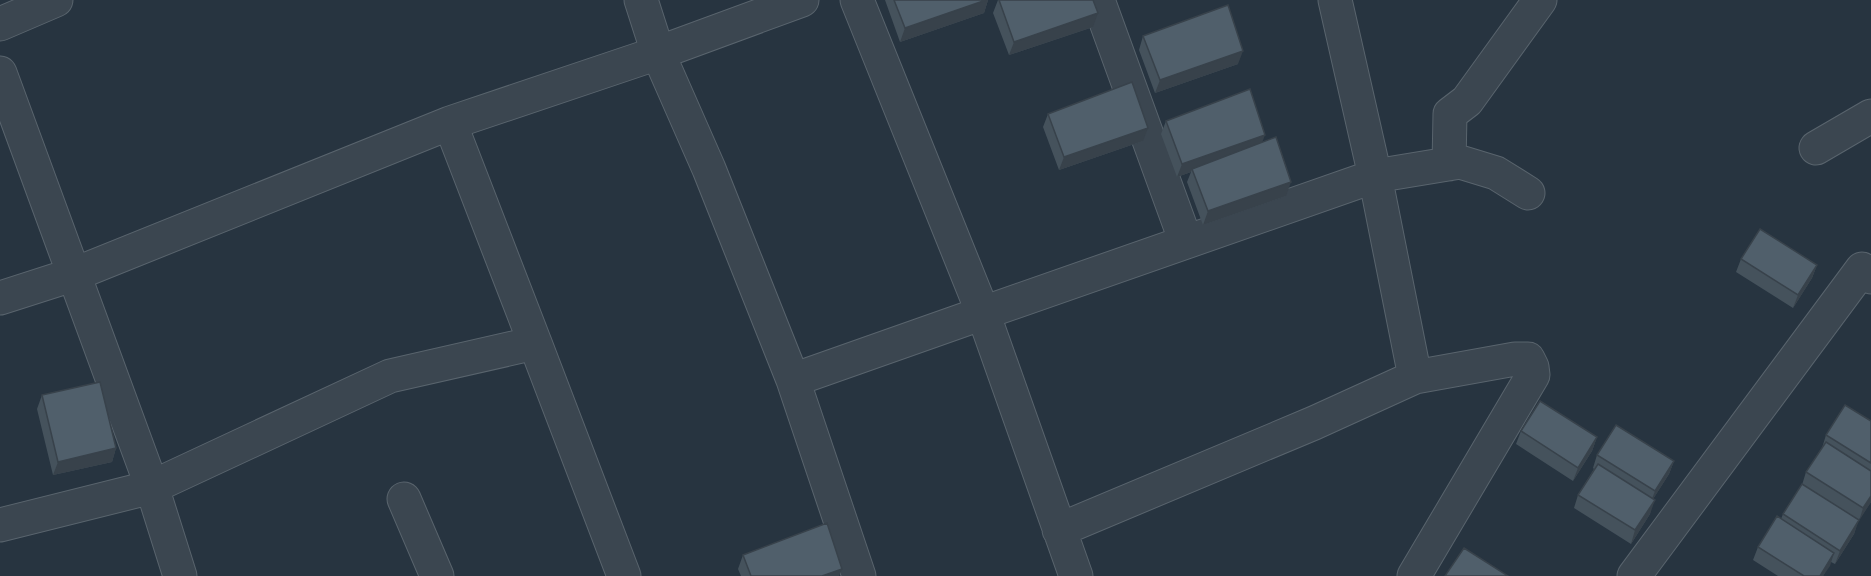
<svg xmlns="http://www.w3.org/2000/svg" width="1871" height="576" font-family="Poppins,sans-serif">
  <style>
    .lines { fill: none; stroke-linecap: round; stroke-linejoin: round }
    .minor-casing { stroke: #59646d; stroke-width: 35 }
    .minor { stroke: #3b4650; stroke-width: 33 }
    .wall { fill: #45525c }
    .shaded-wall { fill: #38424b }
    .building { fill: #505f6b; stroke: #38424b; stroke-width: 1.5 }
  </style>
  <rect width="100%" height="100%" fill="#273440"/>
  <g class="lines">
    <defs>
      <path id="minor" d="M 802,0 L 658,53 L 709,169 L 793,380 L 859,576
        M 857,0 L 983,313 L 1375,176 L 1415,377
        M 1098,0 L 1186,242
        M 1335,0 L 1375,176 L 1460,162 L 1496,173 L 1528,193
        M 0,24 L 56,0
        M 0,73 L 152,487 L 180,576
        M 450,123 L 535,343
        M 1816,148 L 1871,116
        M 1449,164 L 1450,114 L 1467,101 L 1540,0
        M 0,298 L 75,274 L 450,123 L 658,53 L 641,0
        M 793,380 L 983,313 L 1076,576
        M 404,499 L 437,576
        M 0,525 L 152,487 L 390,376 L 535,343 L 624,576
        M 1059,530 L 1314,423 L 1415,377 L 1515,359 L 1528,359 L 1532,367 L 1533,375 L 1414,576
        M 1634,576 L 1862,269 L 1871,277"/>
    </defs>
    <use href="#minor" class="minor-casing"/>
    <use href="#minor" class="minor"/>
  </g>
  <path class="wall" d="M 885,0 L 988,0 L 984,13 L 900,42 Z
    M 998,0 L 1093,27 L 1009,55 L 993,13 Z
    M 1143,36 L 1238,64 L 1155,93 L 1139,50 Z
    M 1048,114 L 1143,141 L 1059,170 L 1043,127 Z
    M 1166,121 L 1262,142 L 1286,196 L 1203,225 L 1187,182 L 1191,172 L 1177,177 L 1161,134 Z
    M 1741,259 L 1817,265 L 1812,278 L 1793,308 L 1736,272 Z
    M 42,395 L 116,448 L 112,462 L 53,475 L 37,409 Z
    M 1871,421 L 1871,502 L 1858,521 L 1854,534 L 1835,564 L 1831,562 L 1823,576 L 1778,576 L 1753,560 L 1758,547 L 1781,519 L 1783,514 L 1802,485 L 1806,472 L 1822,448 L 1826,435 Z
    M 1521,431 L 1597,437 L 1592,451 L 1573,481 L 1516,444 Z
    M 1597,455 L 1674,461 L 1669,474 L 1653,499 L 1650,514 L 1631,544 L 1574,508 L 1578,495 L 1594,469 L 1593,468 Z
    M 743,555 L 839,576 L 741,576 L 738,569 Z"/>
  <path class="shaded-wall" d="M 986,0 L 988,0 L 984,13 L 900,42 L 905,28 Z
    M 1098,13 L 1093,27 L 1009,55 L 1014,42 Z
    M 1243,51 L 1238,64 L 1155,93 L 1160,80 Z
    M 1148,128 L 1143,141 L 1059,170 L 1064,157 Z
    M 1265,135 L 1260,148 L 1192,169 L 1191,172 L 1177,177 L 1182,164 Z
    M 1291,182 L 1286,196 L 1203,225 L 1208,211 Z
    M 1817,265 L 1812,278 L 1793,308 L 1798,295 Z
    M 1597,437 L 1592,451 L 1573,481 L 1578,468 Z
    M 116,448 L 112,462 L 53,475 L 58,462 Z
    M 1674,461 L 1669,474 L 1650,504 L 1655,491 Z
    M 1871,496 L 1871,502 L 1859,521 L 1863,508 Z
    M 1655,500 L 1650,514 L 1631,544 L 1635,530 Z
    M 1859,520 L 1854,534 L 1835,564 L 1840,551 Z
    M 1834,553 L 1830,566 L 1823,576 L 1820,576 Z
    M 842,569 L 839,576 L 822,576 Z"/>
  <path class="building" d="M 894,0 L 986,0 L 905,28 Z
    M 999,0 L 1093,0 L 1098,13 L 1014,42 Z
    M 1228,5 L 1243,51 L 1160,80 L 1143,36 Z
    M 1132,82 L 1148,128 L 1064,157 L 1048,114 Z
    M 1250,89 L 1265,135 L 1182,164 L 1166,121 Z
    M 1276,137 L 1291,182 L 1208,211 L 1192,169 Z
    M 1760,229 L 1817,265 L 1798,295 L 1741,259 Z
    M 100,382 L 116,448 L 58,462 L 42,395 Z
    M 1540,401 L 1597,437 L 1578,468 L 1521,431 Z
    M 1845,405 L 1871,421 L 1871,463 L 1826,435 Z
    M 1616,425 L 1674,461 L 1655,491 L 1597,455 Z
    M 1826,442 L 1871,471 L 1871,496 L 1863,508 L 1806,472 Z
    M 1598,464 L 1655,500 L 1635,530 L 1578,495 Z
    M 1802,484 L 1859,520 L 1840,551 L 1783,514 Z
    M 1777,516 L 1834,553 L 1820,576 L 1804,576 L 1758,547 Z
    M 827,523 L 842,569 L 822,576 L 751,576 L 743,555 Z
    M 1464,548 L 1508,576 L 1445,576 Z"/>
</svg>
